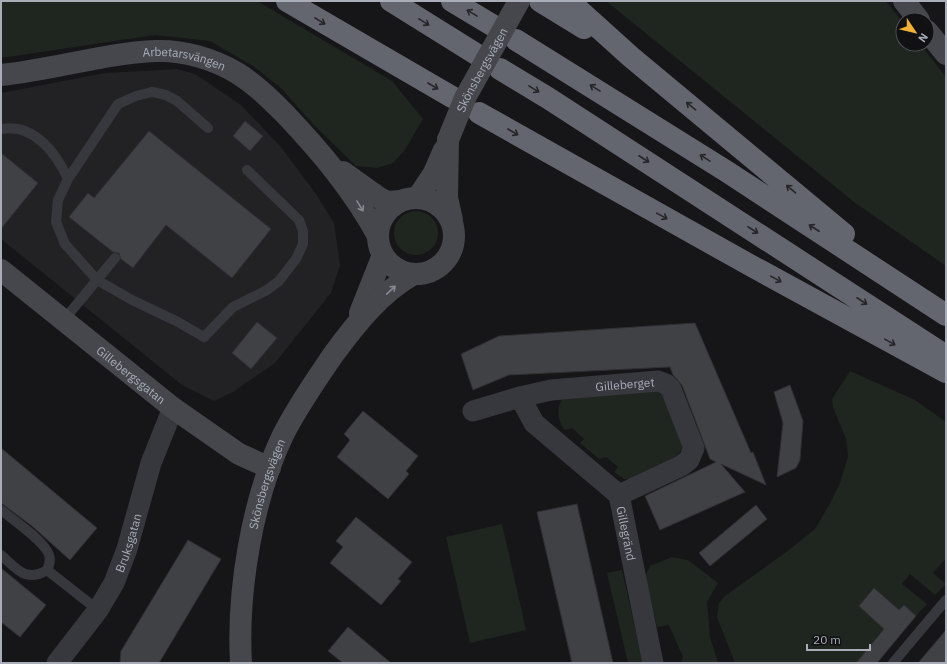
<svg xmlns="http://www.w3.org/2000/svg" width="947" height="664" font-family="'IBM Plex Sans',sans-serif">
  <style>
    .built { fill: #222225 }
    .green { fill: #1e261f }
    .building { fill: #404145; stroke: #303034 }
    .lines { fill: none; stroke-linecap: round; stroke-linejoin: round }
    .lane { stroke: #37383d; stroke-width: 10 }
    .street { stroke: #37383d; stroke-width: 21 }
    .secondary { stroke: #45474d; stroke-width: 22 }
    .highway { stroke: #63666e; stroke-width: 22 }
    .secondary-bridge { stroke: #45474d; stroke-width: 22 }
    .oneway { stroke: #26262a }
    .oneway2 { stroke: #858993 }
    .labels { text-anchor: middle; dominant-baseline: central; stroke-width: 3; stroke-linejoin: round; paint-order: stroke }
    .street-label { font-size: 12px; fill: #a8adb8; stroke: #111113 }
  </style>
  <rect width="100%" height="100%" fill="#161618"/>
  <path class="built" d="M 177,69 L 195,74 L 241,105 L 281,147 L 316,194 L 334,223 L 340,265 L 331,293 L 275,363 L 233,392 L 214,401 L 182,385 L 1,239 L 1,93 L 105,73 Z"/>
  <path class="green" d="M 1,1 L 257,1 L 392,81 L 423,119 L 404,151 L 393,163 L 377,168 L 356,166 L 313,124 L 281,88 L 253,66 L 210,41 L 155,35 L 1,58 Z
    M 606,1 L 886,1 L 903,23 L 903,44 L 920,44 L 946,77 L 946,266 L 854,202 Z
    M394 233a22 22 0 1 1 44 0a22 22 0 1 1-44 0Z
    M 850,371 L 915,400 L 946,422 L 946,558 L 933,573 L 946,584 L 935,595 L 910,574 L 902,584 L 927,604 L 916,616 L 903,605 L 856,663 L 735,663 L 717,617 L 719,603 L 725,596 L 789,550 L 815,529 L 829,505 L 840,483 L 848,456 L 846,439 L 833,407 L 832,399 Z
    M 656,391 L 662,395 L 685,446 L 674,459 L 632,479 L 624,479 L 614,472 L 618,467 L 606,457 L 599,459 L 580,443 L 584,439 L 572,428 L 565,430 C 558,423 556,408 562,399 Z
    M 502,524 L 526,630 L 470,643 L 446,537 Z
    M 672,557 L 688,560 L 718,583 L 707,602 L 710,637 L 718,663 L 681,663 L 683,657 L 669,625 L 657,627 L 645,576 L 650,566 Z
    M 622,570 L 643,663 L 628,663 L 607,573 Z"/>
  <path class="building" d="M 245,121 L 263,136 L 250,151 L 233,136 Z
    M 149,131 L 271,229 L 232,278 L 166,225 L 133,268 L 121,259 L 119,253 L 113,252 L 69,217 L 88,193 L 94,198 Z
    M 1,153 L 38,183 L 1,229 Z
    M 257,322 L 277,338 L 251,369 L 232,353 Z
    M 695,323 L 751,453 L 753,452 L 766,485 L 721,464 L 745,492 L 660,530 L 645,496 L 716,462 L 710,459 L 682,385 L 673,375 L 670,367 L 509,375 L 473,390 L 461,354 L 499,336 Z
    M 790,385 L 803,421 L 800,460 L 796,468 L 777,477 L 783,423 L 774,392 Z
    M 363,411 L 418,456 L 406,471 L 409,474 L 388,499 L 337,457 L 350,440 L 344,434 Z
    M 1,448 L 97,528 L 70,560 L 32,526 L 1,503 Z
    M 577,504 L 613,663 L 572,663 L 537,512 Z
    M 756,505 L 767,519 L 710,566 L 699,553 Z
    M 356,517 L 412,562 L 398,579 L 401,581 L 381,605 L 330,563 L 343,547 L 336,541 Z
    M 188,540 L 221,559 L 159,663 L 120,663 L 121,651 Z
    M 1,568 L 46,605 L 20,637 L 1,622 Z
    M 874,588 L 899,610 L 904,605 L 916,616 L 877,663 L 856,663 L 884,629 L 859,606 Z
    M 348,627 L 391,663 L 343,663 L 328,651 Z
    M 946,630 L 946,663 L 918,663 Z"/>
  <g class="lines">
    <path class="lane" d="M 208,128 L 177,101 L 166,95 L 152,92 L 136,96 L 118,104 L 68,179 L 58,200 L 56,222 L 65,244 L 97,280 L 132,300 L 178,322 L 204,337 L 233,307 L 267,290 L 279,281 L 296,259 L 303,244 L 303,231 L 299,220 L 247,170
      M 1,129 C 34,123 56,153 68,179
      M 63,321 L 115,258
      M 1,510 C 13,520 45,541 49,555 C 51,561 49,565 47,570 L 98,610
      M 1,555 C 17,569 26,583 47,570
      M 893,663 L 946,600"/>
    <g class="street">
      <path id="s1" d="M 520,397 L 534,423 L 619,495 L 653,663"/>
      <path id="s2" d="M 473,411 L 520,397 L 551,390 L 658,381 L 666,384 L 671,389 L 694,448 L 689,460 L 681,466 L 619,495"/>
      <path id="s3" d="M 57,663 L 98,610 L 114,583 L 127,549 L 151,463 L 173,408"/>
    </g>
    <g class="secondary">
      <path d="M 904,1 L 919,20"/>
      <path d="M 927,31 L 946,54"/>
      <path id="s4" d="M 1,75 C 53,70 104,53 156,51 C 183,50 214,59 237,73 C 255,84 270,99 285,114 C 321,152 353,190 378,236"/>
      <path d="M 448,140 L 447,198 L 452,220"/>
      <path d="M 343,172 L 378,197 L 387,202 L 400,201"/>
      <path d="M 418,197 L 434,173 L 444,150"/>
      <circle cx="416" cy="236" r="38"/>
      <path id="s5" d="M 1,270 L 173,408 L 239,454 L 270,468"/>
      <path d="M 360,313 L 383,255"/>
      <path id="s6" d="M 241,663 C 237,591 252,500 283,435 C 297,407 316,380 333,355 C 355,325 380,293 414,274"/>
    </g>
    <path class="highway" d="M 287,1 L 452,97
      M 391,1 L 476,54
      M 452,1 L 492,25
      M 540,1 L 584,28
      M 569,1 L 631,57 L 844,234
      M 516,40 L 726,171 L 946,315
      M 500,69 L 548,98 L 946,356
      M 479,113 L 748,264 L 946,372"/>
    <path class="secondary-bridge" id="s7" d="M 448,140 L 465,98 L 519,1"/>
  </g>
  <defs><path id="oneway-shaft" d="M-6 0H5M1.5-3L5.5 0L1.5 3" fill="none" stroke-width="1.6" stroke-linecap="round" stroke-linejoin="round"/></defs>
  <g class="oneway">
    <use href="#oneway-shaft" transform="translate(472 13) rotate(-149)"/>
    <use href="#oneway-shaft" transform="translate(320 21) rotate(31)"/>
    <use href="#oneway-shaft" transform="translate(424 22) rotate(32)"/>
    <use href="#oneway-shaft" transform="translate(433 86) rotate(30)"/>
    <use href="#oneway-shaft" transform="translate(595 88) rotate(-148)"/>
    <use href="#oneway-shaft" transform="translate(534 89) rotate(31)"/>
    <use href="#oneway-shaft" transform="translate(691 106) rotate(-141)"/>
    <use href="#oneway-shaft" transform="translate(513 132) rotate(30)"/>
    <use href="#oneway-shaft" transform="translate(705 158) rotate(-148)"/>
    <use href="#oneway-shaft" transform="translate(644 159) rotate(33)"/>
    <use href="#oneway-shaft" transform="translate(791 189) rotate(-140)"/>
    <use href="#oneway-shaft" transform="translate(662 216) rotate(29)"/>
    <use href="#oneway-shaft" transform="translate(814 228) rotate(-147)"/>
    <use href="#oneway-shaft" transform="translate(753 230) rotate(33)"/>
    <use href="#oneway-shaft" transform="translate(776 279) rotate(29)"/>
    <use href="#oneway-shaft" transform="translate(862 301) rotate(33)"/>
    <use href="#oneway-shaft" transform="translate(890 342) rotate(29)"/>
  </g>
  <g class="oneway2">
    <use href="#oneway-shaft" transform="translate(360 206) rotate(58)"/>
    <use href="#oneway-shaft" transform="translate(391 290) rotate(-43)"/>
  </g>
  <g class="labels">
    <g class="street-label">
      <text stroke="none"><textPath href="#s4" startOffset="186">Arbetarsvängen</textPath></text>
      <text stroke="none"><textPath href="#s7" startOffset="78">Skönsbergsvägen</textPath></text>
      <text stroke="none"><textPath href="#s5" startOffset="167">Gillebergsgatan</textPath></text>
      <text stroke="none"><textPath href="#s2" startOffset="155">Gilleberget</textPath></text>
      <text stroke="none"><textPath href="#s6" startOffset="182">Skönsbergsvägen</textPath></text>
      <text stroke="none"><textPath href="#s1" startOffset="180">Gillegränd</textPath></text>
      <text stroke="none"><textPath href="#s3" startOffset="141">Bruksgatan</textPath></text>
    </g>
  </g>
  <rect width="947" height="664" fill="none" stroke="#a8adb8" stroke-width="4"/>
  <g transform="translate(915 32) rotate(125)"><circle r="19" fill="#111113" stroke="#4d4f55"/>
  <path d="M0-3L7 15L0 10L-7 15Z" fill="#f2b134"/>
  <text y="-6" font-size="11" font-weight="bold" text-anchor="middle" fill="#a8adb8">N</text>
  </g>
  <path d="M807 644v6h63v-6" fill="none" stroke="#a8adb8" stroke-width="2"/>
  <text x="813" y="644" font-size="12" fill="#a8adb8" stroke="#111113" stroke-width="3" paint-order="stroke">20 m</text>
</svg>
